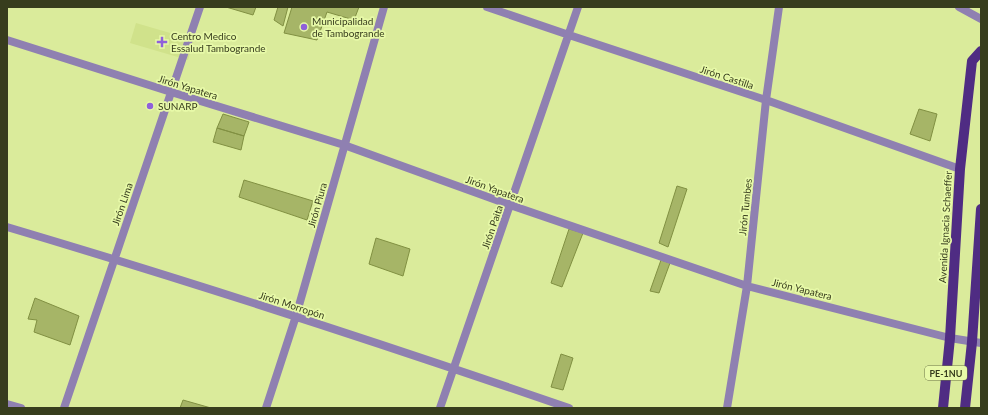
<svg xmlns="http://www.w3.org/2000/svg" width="988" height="415" font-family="Lato,sans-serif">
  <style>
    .built { fill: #d0e28b }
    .building { fill: #a6b567; stroke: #819042 }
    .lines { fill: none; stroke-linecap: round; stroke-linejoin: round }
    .minor { stroke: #8f80b1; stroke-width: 8 }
    .primary { stroke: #4f2c83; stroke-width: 10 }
    .poi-dot { fill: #8f60da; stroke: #e7f9a8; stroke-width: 1.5 }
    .labels { text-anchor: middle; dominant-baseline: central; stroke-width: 3.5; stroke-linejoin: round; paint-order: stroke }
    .shield { fill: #e7f9a8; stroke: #6c7547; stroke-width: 1 }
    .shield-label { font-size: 9px; font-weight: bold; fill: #373d1d }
    .poi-label { font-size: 10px; fill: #373d1d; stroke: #e7f9a8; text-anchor: start }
    .street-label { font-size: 10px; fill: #373d1d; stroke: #e7f9a8 }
  </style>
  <rect width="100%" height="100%" fill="#daeb9b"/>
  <path class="built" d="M 136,23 L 194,40 L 188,60 L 130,43 Z"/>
  <path class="building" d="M 226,7 L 256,7 L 253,15 Z
    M 278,7 L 288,7 L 283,26 L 274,20 Z
    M 292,7 L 359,7 L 354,20 L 327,12 L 317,40 L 284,33 Z
    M 919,109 L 937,114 L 930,141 L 910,134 Z
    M 223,114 L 249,122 L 244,136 L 217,128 Z
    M 217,128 L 244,136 L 241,150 L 213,142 Z
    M 244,180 L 313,201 L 307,220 L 239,197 Z
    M 677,186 L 687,189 L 668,247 L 659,243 Z
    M 569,229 L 583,233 L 562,287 L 551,283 Z
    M 376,238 L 410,249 L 403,276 L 369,264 Z
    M 661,260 L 670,263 L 659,293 L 650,291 Z
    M 35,298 L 79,316 L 70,345 L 34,332 L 37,320 L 28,319 Z
    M 561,354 L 573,358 L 563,390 L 551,387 Z
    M 183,400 L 211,408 L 180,408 Z"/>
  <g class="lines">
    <path class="minor" d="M 487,7 L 569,35 L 766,100 L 960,169
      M 959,7 L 981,19
      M 7,40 L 171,92 L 344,145 L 510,205 L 747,286 L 950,338 L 981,343
      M 7,227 C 196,283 383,344 569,408
      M 7,404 L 21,408
      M 64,408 L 200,7
      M 266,408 L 296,316 L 384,7
      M 440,408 L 578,7
      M 727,408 L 747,286 L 766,100 L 779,7"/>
    <path class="primary" d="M 943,408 L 950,338 L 960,169 L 972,61 L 981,51
      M 965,408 L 972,342 L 981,209"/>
  </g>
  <g class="poi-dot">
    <circle cx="304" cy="27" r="4"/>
    <path d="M160 36h4v4h4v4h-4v4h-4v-4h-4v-4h4z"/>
    <circle cx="150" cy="106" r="4"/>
  </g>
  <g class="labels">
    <rect class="shield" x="925" y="366" width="42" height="14" rx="3"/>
    <g class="shield-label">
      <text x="946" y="373">PE-1NU</text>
    </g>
    <g class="poi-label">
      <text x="312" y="21">Municipalidad<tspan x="312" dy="12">de Tambogrande</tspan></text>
      <text x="171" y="36">Centro Medico<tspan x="171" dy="12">Essalud Tambogrande</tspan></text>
      <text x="158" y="106">SUNARP</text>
    </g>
    <g class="street-label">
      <text transform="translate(727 77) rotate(18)">Jirón Castilla</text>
      <text transform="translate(188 87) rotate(17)">Jirón Yapatera</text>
      <text transform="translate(495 189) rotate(20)">Jirón Yapatera</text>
      <text transform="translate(122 204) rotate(-71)">Jirón Lima</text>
      <text transform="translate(317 205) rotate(-74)">Jirón Piura</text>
      <text transform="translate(745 207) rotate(-84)">Jirón Tumbes</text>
      <text transform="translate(492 227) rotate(-71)">Jirón Paita</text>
      <text transform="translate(945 227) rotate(-87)">Avenida Ignacia Schaeffer</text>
      <text transform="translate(802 289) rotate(14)">Jirón Yapatera</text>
      <text transform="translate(292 305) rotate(18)">Jirón Morropón</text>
    </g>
  </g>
  <rect width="988" height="415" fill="none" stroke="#373d1d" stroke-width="16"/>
</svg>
